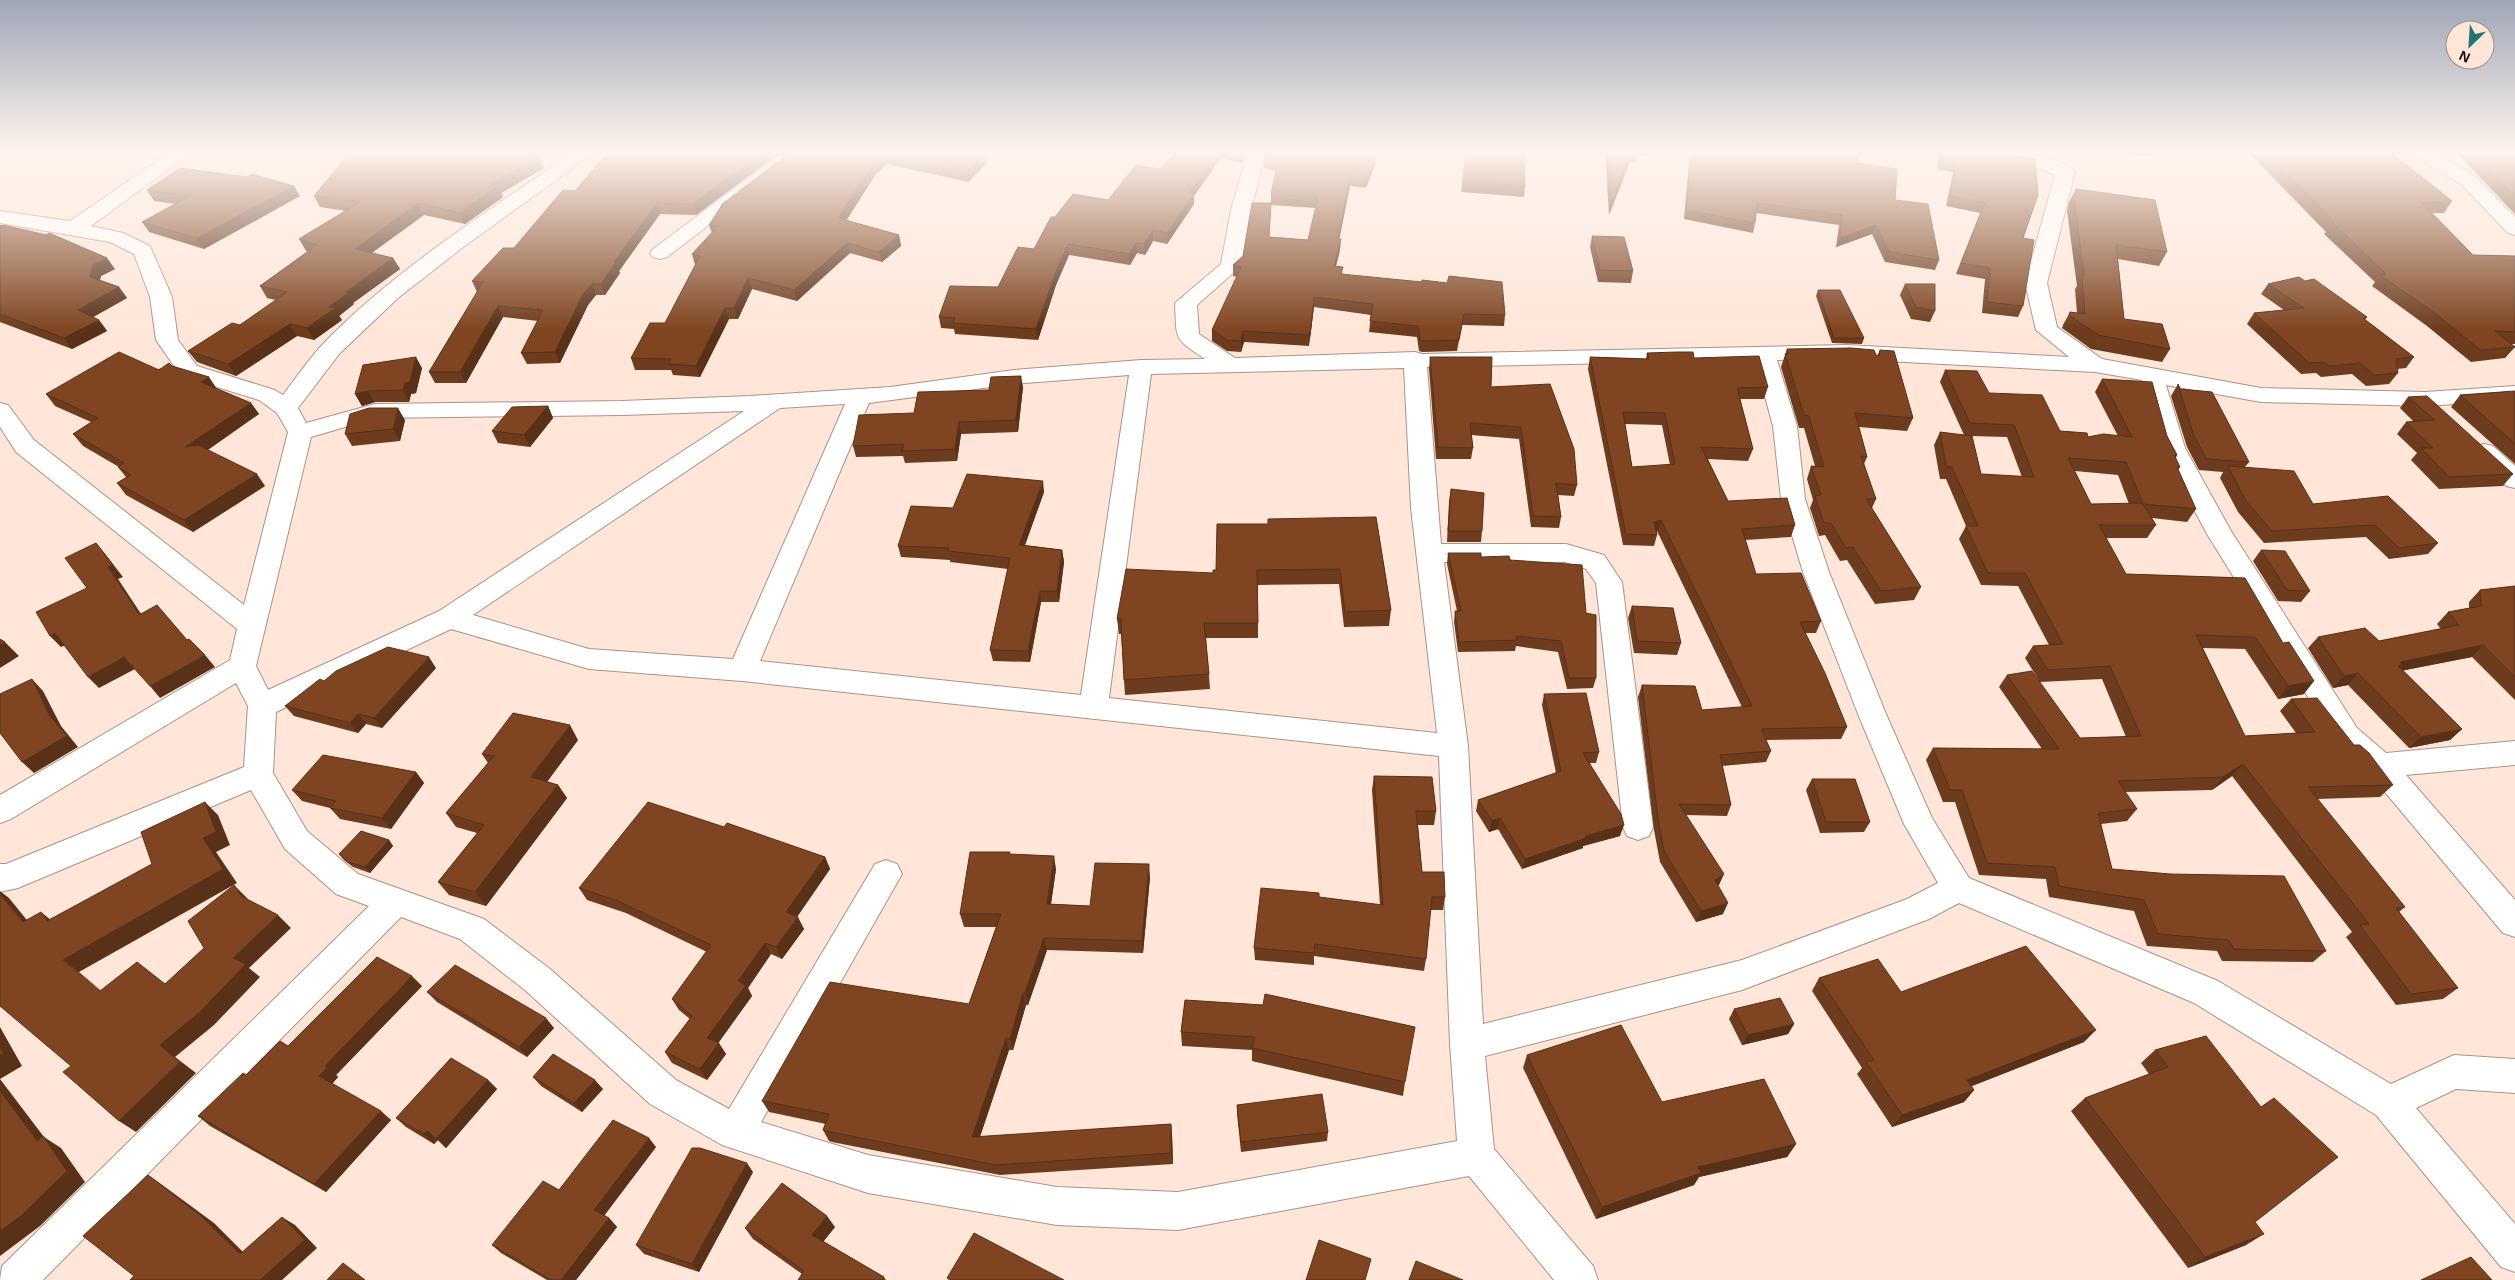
<svg xmlns="http://www.w3.org/2000/svg" width="2515" height="1280" font-family="Arial,sans-serif">
  <style>
    .lines { fill: none; stroke-linecap: round; stroke-linejoin: round }
    .minor-casing { stroke: #aa9387; stroke-width: 2 }
    .minor { fill: #fff; fill-rule: evenodd }
    .wall { fill: #6d3b1d; fill-rule: evenodd }
    .shaded-wall { fill: #593018 }
    .building { fill: #7f4522; stroke: #593018; fill-rule: evenodd }
  </style>
  <rect width="100%" height="100%" fill="#ffe6d9"/>
  <g class="lines">
    <defs>
      <path id="minor" d="M 172,151 L 193,151 L 91,226 L 123,233 L 150,246 L 172,297 L 178,340 L 197,366 L 275,390 L 283,395 C 296,378 308,360 323,344 C 396,268 489,211 575,151 L 596,151 L 462,248 L 398,298 L 340,353 L 298,408 L 306,423 L 375,404 L 622,401 L 750,396 L 890,387 L 1014,370 L 1141,360 L 1205,359 C 1173,337 1177,342 1175,303 L 1221,264 L 1231,210 L 1248,151 L 1266,151 L 1251,210 L 1241,266 L 1197,305 L 1199,334 L 1235,358 L 1415,352 L 1422,354 L 1846,345 L 2069,357 L 2036,330 L 2025,283 L 2055,175 L 2040,169 L 1971,155 L 1969,151 C 1991,151 2061,152 2075,172 L 2047,283 L 2057,327 L 2102,359 L 2261,388 L 2425,392 L 2515,386 L 2515,400 L 2425,406 L 2261,402 L 2166,385 L 2185,448 L 2231,531 L 2357,728 L 2386,753 L 2515,741 L 2515,765 L 2406,775 L 2515,900 L 2515,937 L 2503,933 L 2369,773 L 2337,744 L 2207,534 L 2161,448 L 2142,380 L 2095,372 L 1846,359 L 1777,360 L 1797,426 L 1805,499 L 1829,572 L 1886,714 L 1932,818 L 1969,878 L 2218,981 L 2391,1084 L 2454,1055 L 2515,1059 L 2515,1093 L 2456,1089 L 2416,1108 L 2515,1224 L 2515,1272 L 2501,1267 L 2376,1115 L 2194,1003 L 1959,903 L 1929,919 L 1742,990 L 1485,1056 L 1494,1149 L 1593,1266 L 1598,1280 L 1554,1280 L 1469,1176 L 1178,1230 L 1057,1225 L 868,1193 L 722,1145 L 650,1104 L 526,991 L 460,939 L 401,917 L 43,1280 L 0,1280 L 2,1266 L 369,906 L 336,894 L 285,849 L 251,790 L 18,888 L 0,892 L 0,864 L 6,864 L 244,767 L 248,706 L 236,683 L 11,819 L 0,823 L 0,795 L 230,660 L 237,629 L 16,452 L 0,427 L 0,403 L 8,405 L 34,440 L 244,605 L 288,432 L 277,413 L 259,400 L 181,376 L 156,340 L 150,297 L 134,254 L 110,242 L 0,223 L 0,211 L 70,221 ZM 1755,360 L 1773,426 L 1781,499 L 1803,572 L 1858,714 L 1904,824 L 1938,883 L 1907,899 L 1742,960 L 1483,1024 L 1468,746 L 1444,562 L 1565,562 L 1586,569 L 1596,583 L 1623,827 L 1627,836 L 1638,840 L 1649,836 L 1653,827 L 1622,582 L 1604,555 L 1566,544 L 1441,544 L 1427,367 ZM 1404,368 L 1411,508 L 1437,733 L 1109,698 L 1151,374 ZM 1129,375 L 1081,695 L 760,661 L 869,403 L 1014,384 ZM 845,404 L 733,659 L 589,649 L 473,615 L 780,408 ZM 744,411 L 439,611 L 268,690 L 256,666 L 311,437 L 376,418 L 622,415 ZM 451,629 L 589,669 L 742,681 L 1439,756 L 1450,1044 L 1457,1141 L 1178,1192 L 1057,1187 L 868,1155 L 761,1122 L 902,874 L 897,864 L 886,860 L 875,864 L 729,1109 L 676,1080 L 550,969 L 484,919 L 358,874 L 307,831 L 273,773 L 276,712 Z
        M 785,151 L 806,151 L 667,257 L 660,259 L 653,257 L 650,253 L 653,249 Z
        M 2411,151 L 2433,151 L 2476,177 L 2515,217 L 2515,235 L 2508,233 L 2462,185 L 2413,155 Z
        M 2484,444 L 2493,446 L 2515,466 L 2515,488 L 2506,486 L 2475,458 L 2472,452 L 2475,446 Z"/>
    </defs>
    <use href="#minor" class="minor-casing"/>
    <use href="#minor" class="minor"/>
  </g>
  <path class="wall" d="M 782,151 L 696,215 L 660,214 L 619,271 L 620,273 L 605,295 L 596,295 L 588,305 L 560,363 L 527,364 L 521,353 L 538,321 L 503,317 L 466,383 L 435,383 L 429,372 L 477,292 L 472,281 L 514,248 L 575,191 Z
    M 792,151 L 986,151 L 983,153 L 986,164 L 968,182 L 887,164 L 876,174 L 846,220 L 899,235 L 901,246 L 882,262 L 850,253 L 797,301 L 752,289 L 738,319 L 729,319 L 700,377 L 673,375 L 671,370 L 635,370 L 631,358 L 665,323 L 695,265 L 692,254 L 712,233 L 709,225 L 721,207 L 721,205 Z
    M 1177,151 L 1246,151 L 1242,163 L 1221,158 L 1194,196 L 1194,204 L 1167,244 L 1153,241 L 1145,255 L 1137,253 L 1130,265 L 1069,255 L 1056,285 L 1038,340 L 955,334 L 954,329 L 941,328 L 939,317 L 998,287 L 1034,249 L 1055,217 L 1108,200 L 1160,169 Z
    M 1466,151 L 1525,187 L 1524,197 L 1461,192 Z
    M 1605,151 L 1647,151 L 1646,156 L 1638,155 L 1636,162 L 1630,162 L 1609,215 Z
    M 1690,151 L 1858,151 L 1857,163 L 1895,200 L 1939,260 L 1935,270 L 1885,262 L 1872,234 L 1836,247 L 1839,225 L 1756,213 L 1755,223 L 1753,233 L 1684,219 Z
    M 1937,151 L 1997,151 L 2023,238 L 2023,306 L 2018,317 L 1982,313 L 1985,279 L 1956,274 L 1980,213 L 1946,206 L 1953,172 L 1938,170 Z
    M 2010,151 L 2030,151 L 2029,153 Z
    M 2094,151 L 2152,151 L 2150,156 L 2094,152 Z
    M 2247,151 L 2389,151 L 2452,201 L 2444,213 L 2432,213 L 2473,255 L 2515,256 L 2515,344 L 2511,344 L 2515,347 L 2505,358 L 2471,362 L 2427,326 L 2372,286 L 2375,282 L 2324,234 L 2326,232 Z
    M 2455,151 L 2515,151 L 2515,214 Z
    M 1264,158 L 1375,165 L 1366,188 L 1350,186 L 1339,239 L 1340,250 L 1336,266 L 1343,274 L 1505,315 L 1504,326 L 1462,325 L 1457,351 L 1422,352 L 1419,351 L 1417,337 L 1369,332 L 1371,315 L 1314,307 L 1309,346 L 1244,342 L 1241,352 L 1227,351 L 1212,341 L 1212,330 L 1237,277 L 1233,276 L 1233,265 L 1243,256 L 1271,203 L 1269,237 L 1308,240 L 1316,208 L 1271,205 L 1271,194 L 1276,171 L 1264,168 Z
    M 544,168 L 501,193 L 503,197 L 465,224 L 424,215 L 372,253 L 393,258 L 400,269 L 353,303 L 354,304 L 339,316 L 342,320 L 314,340 L 297,336 L 236,376 L 197,362 L 188,351 L 240,325 L 276,300 L 267,298 L 260,286 L 308,251 L 306,251 L 299,239 L 346,211 L 320,207 L 314,196 Z
    M 2076,189 L 2167,252 L 2159,266 L 2118,259 L 2124,319 L 2170,349 L 2162,362 L 2091,349 L 2062,328 L 2063,325 L 2070,312 L 2077,313 L 2075,289 L 2077,286 L 2067,211 L 2069,202 Z
    M 147,190 L 300,196 L 204,249 L 149,232 L 142,222 L 176,204 L 154,201 Z
    M 0,226 L 115,269 L 101,276 L 100,280 L 119,287 L 127,298 L 93,317 L 99,320 L 107,331 L 72,349 L 0,322 Z
    M 1592,236 L 1633,271 L 1631,283 L 1598,282 L 1590,247 Z
    M 2305,281 L 2367,317 L 2365,320 L 2414,357 L 2406,368 L 2397,369 L 2398,373 L 2389,384 L 2366,386 L 2352,374 L 2321,377 L 2316,373 L 2301,374 L 2247,324 L 2254,313 L 2284,310 L 2261,294 L 2268,284 Z
    M 1905,284 L 1935,311 L 1930,322 L 1911,319 L 1900,295 Z
    M 1818,290 L 1864,338 L 1862,344 L 1832,343 L 1816,296 Z
    M 1787,349 L 1877,356 L 1880,350 L 1913,418 L 1907,431 L 1859,427 L 1867,457 L 1864,464 L 1876,499 L 1872,508 L 1921,587 L 1914,600 L 1875,604 L 1847,560 L 1840,561 L 1825,535 L 1819,536 L 1810,508 L 1813,500 L 1807,479 L 1811,466 L 1815,466 L 1804,428 L 1799,428 L 1781,367 Z
    M 1647,353 L 1694,358 L 1768,387 L 1764,399 L 1740,399 L 1753,449 L 1748,461 L 1708,459 L 1728,501 L 1795,525 L 1791,537 L 1745,540 L 1756,574 L 1821,621 L 1816,633 L 1805,633 L 1847,727 L 1841,739 L 1766,740 L 1771,751 L 1766,762 L 1722,766 L 1731,805 L 1727,816 L 1686,815 L 1719,885 L 1718,885 L 1723,914 L 1696,922 L 1660,862 L 1654,830 L 1638,697 L 1642,685 L 1702,710 L 1742,707 L 1657,531 L 1657,535 L 1654,546 L 1623,545 L 1588,369 L 1590,357 L 1646,359 ZM 1625,424 L 1662,425 L 1670,465 L 1632,467 Z
    M 1430,357 L 1491,387 L 1577,485 L 1574,496 L 1558,495 L 1561,517 L 1559,528 L 1531,527 L 1519,439 L 1471,435 L 1473,448 L 1471,459 L 1436,459 L 1429,369 Z
    M 172,366 L 217,389 L 251,403 L 259,414 L 208,450 L 265,486 L 193,532 L 126,495 L 117,483 L 126,477 L 118,467 L 119,467 L 83,446 L 73,434 L 91,422 L 55,406 L 46,394 Z
    M 422,368 L 416,393 L 411,394 L 409,402 L 375,402 L 362,406 L 355,394 Z
    M 1945,370 L 2060,431 L 2088,437 L 2118,436 L 2095,392 L 2102,379 L 2167,436 L 2177,455 L 2176,458 L 2180,467 L 2178,470 L 2196,509 L 2187,522 L 2152,518 L 2156,525 L 2147,538 L 2106,538 L 2126,574 L 2245,578 L 2304,694 L 2278,699 L 2245,649 L 2203,648 L 2245,736 L 2296,733 L 2280,711 L 2291,699 L 2354,745 L 2393,785 L 2380,797 L 2317,799 L 2405,907 L 2399,912 L 2458,988 L 2443,999 L 2396,1005 L 2346,937 L 2352,932 L 2232,776 L 2212,790 L 2125,792 L 2137,809 L 2127,821 L 2101,824 L 2112,869 L 2326,951 L 2313,962 L 2222,961 L 2217,951 L 2147,946 L 2134,911 L 2049,897 L 2046,879 L 1979,875 L 1955,802 L 1943,802 L 1926,760 L 1933,748 L 2042,749 L 1999,687 L 2007,675 L 2080,738 L 2126,737 L 2102,679 L 2040,682 L 2025,658 L 2033,646 L 2049,645 L 2018,586 L 1981,585 L 1959,539 L 1966,526 L 1946,479 L 1940,479 L 1934,445 L 1940,432 L 1964,435 L 1940,382 ZM 1972,436 L 2007,437 L 2022,477 L 1981,474 ZM 2075,471 L 2118,475 L 2129,504 L 2091,504 Z
    M 2178,384 L 2180,389 L 2249,462 L 2245,467 L 2313,504 L 2438,543 L 2428,554 L 2389,559 L 2366,537 L 2264,543 L 2238,512 L 2220,478 L 2223,472 L 2199,470 L 2187,447 L 2171,396 Z
    M 1023,387 L 1018,432 L 961,434 L 957,461 L 905,463 L 903,456 L 856,457 L 853,446 L 914,413 L 989,390 Z
    M 2515,391 L 2515,464 L 2451,407 L 2460,395 Z
    M 2408,397 L 2513,474 L 2503,486 L 2439,489 L 2411,460 L 2417,453 L 2397,434 L 2406,422 L 2414,422 L 2400,408 Z
    M 548,406 L 553,418 L 530,447 L 498,443 L 492,431 Z
    M 405,420 L 400,441 L 352,446 L 345,434 Z
    M 1451,489 L 1482,531 L 1481,542 L 1447,542 L 1449,501 Z
    M 1044,492 L 1025,545 L 1062,550 L 1064,562 L 1059,602 L 1041,602 L 1030,662 L 993,661 L 990,650 L 1008,569 L 950,562 L 950,560 L 901,557 L 898,546 L 953,508 Z
    M 1376,517 L 1391,610 L 1389,626 L 1344,627 L 1339,584 L 1258,585 L 1258,638 L 1206,638 L 1210,689 L 1125,695 L 1124,680 L 1121,634 L 1119,634 L 1117,619 L 1213,573 L 1268,524 Z
    M 2261,550 L 2310,591 L 2301,602 L 2278,601 L 2253,561 Z
    M 1448,553 L 1510,560 L 1586,613 L 1596,678 L 1593,688 L 1567,689 L 1558,652 L 1516,646 L 1515,651 L 1458,652 L 1454,622 L 1455,611 L 1457,611 L 1447,564 Z
    M 2515,586 L 2515,700 L 2472,657 L 2403,670 L 2462,729 L 2450,740 L 2409,748 L 2348,685 L 2333,688 L 2308,648 L 2318,637 L 2379,641 L 2441,629 L 2437,624 L 2448,612 L 2469,608 L 2469,602 L 2480,590 Z
    M 1632,606 L 1681,643 L 1677,655 L 1634,653 L 1628,618 Z
    M 436,668 L 382,728 L 366,724 L 358,733 L 294,716 L 285,706 L 324,681 Z
    M 1544,694 L 1599,752 L 1596,763 L 1590,763 L 1620,836 L 1583,846 L 1583,848 L 1522,869 L 1498,829 L 1489,832 L 1476,811 L 1478,800 L 1556,773 L 1542,705 Z
    M 578,740 L 547,782 L 558,785 L 567,798 L 486,906 L 449,895 L 438,882 L 477,833 L 456,827 L 446,813 L 488,763 L 482,754 Z
    M 416,772 L 424,783 L 391,829 L 340,819 L 330,808 L 302,801 L 292,790 Z
    M 1374,776 L 1436,811 L 1434,825 L 1418,825 L 1422,872 L 1445,897 L 1443,910 L 1430,910 L 1426,959 L 1424,971 L 1314,956 L 1314,965 L 1255,960 L 1254,948 L 1380,905 L 1372,790 Z
    M 1812,779 L 1870,822 L 1864,832 L 1820,833 L 1806,790 Z
    M 724,827 L 825,857 L 830,869 L 797,917 L 804,929 L 782,959 L 771,954 L 748,988 L 752,996 L 718,1043 L 726,1054 L 707,1080 L 672,1063 L 665,1052 L 690,1019 L 679,1010 L 672,999 L 707,952 L 626,913 L 587,900 L 579,888 Z
    M 389,840 L 393,846 L 370,873 L 353,867 L 344,860 L 339,854 Z
    M 1010,854 L 1056,869 L 1051,904 L 1090,906 L 1150,877 L 1143,953 L 1047,950 L 1028,1005 L 1026,1005 L 1013,1050 L 1009,1050 L 980,1137 L 1171,1124 L 1172,1135 L 1173,1164 L 1000,1175 L 832,1142 L 829,1141 L 823,1130 L 826,1124 L 769,1112 L 762,1101 L 969,1004 L 996,927 L 964,927 L 960,914 Z
    M 1819,978 L 1901,992 L 2084,1042 L 1971,1086 L 1974,1090 L 1964,1102 L 1892,1127 L 1857,1074 L 1862,1068 L 1812,991 Z
    M 422,986 L 336,1075 L 338,1077 L 332,1084 L 391,1120 L 326,1192 L 210,1126 L 198,1116 L 246,1075 L 288,1046 Z
    M 427,992 L 554,1028 L 527,1057 L 437,1002 Z
    M 1185,1000 L 1405,1082 L 1403,1096 L 1252,1061 L 1252,1050 L 1182,1046 L 1181,1032 Z
    M 1734,1009 L 1794,1024 L 1788,1034 L 1742,1045 L 1729,1019 Z
    M 2155,1050 L 2261,1107 L 2255,1222 L 2246,1245 L 2188,1268 L 2071,1111 L 2085,1098 L 2149,1074 L 2141,1063 Z
    M 1527,1055 L 1662,1102 L 1796,1144 L 1787,1157 L 1699,1177 L 1694,1185 L 1596,1219 L 1523,1068 Z
    M 533,1077 L 603,1089 L 582,1112 L 541,1086 Z
    M 488,1080 L 497,1089 L 446,1148 L 438,1140 L 434,1144 L 406,1127 L 396,1118 Z
    M 1237,1105 L 1328,1132 L 1327,1141 L 1241,1152 L 1237,1114 Z
    M 656,1147 L 604,1216 L 609,1218 L 617,1227 L 576,1280 L 547,1280 L 501,1253 L 492,1245 L 559,1190 Z
    M 753,1172 L 699,1272 L 644,1254 L 636,1245 Z
    M 835,1227 L 823,1241 L 884,1277 L 886,1280 L 798,1280 L 802,1274 L 753,1239 L 745,1228 Z"/>
  <path class="shaded-wall" d="M 765,151 L 782,151 L 696,215 L 692,204 Z
    M 974,151 L 986,151 L 976,162 Z
    M 1219,151 L 1221,151 L 1221,158 L 1194,196 L 1194,204 L 1167,244 L 1167,233 L 1189,192 Z
    M 1243,151 L 1246,151 L 1242,163 L 1242,153 Z
    M 1632,151 L 1630,162 L 1609,215 L 1611,204 Z
    M 885,154 L 887,164 L 876,174 L 841,229 L 838,218 L 873,164 Z
    M 985,154 L 986,164 L 968,182 L 966,172 Z
    M 1376,155 L 1375,165 L 1366,188 L 1367,177 Z
    M 539,156 L 544,168 L 501,193 L 503,197 L 465,224 L 460,213 L 490,185 Z
    M 1350,175 L 1350,186 L 1337,250 L 1338,239 Z
    M 294,186 L 300,196 L 204,249 L 197,238 Z
    M 418,203 L 424,215 L 361,260 L 355,249 Z
    M 657,203 L 660,214 L 619,271 L 620,273 L 605,295 L 601,284 L 614,262 Z
    M 1876,225 L 1872,234 L 1836,247 L 1840,238 Z
    M 1153,230 L 1153,241 L 1145,255 L 1144,244 Z
    M 899,235 L 901,246 L 882,262 L 879,252 Z
    M 1341,239 L 1340,250 L 1333,277 L 1334,266 Z
    M 847,243 L 850,253 L 797,301 L 794,290 Z
    M 1136,243 L 1137,253 L 1130,265 L 1129,254 Z
    M 1068,244 L 1069,255 L 1056,285 L 1038,340 L 1036,329 L 1055,274 Z
    M 107,258 L 115,269 L 101,276 L 98,288 L 90,277 L 93,265 Z
    M 393,258 L 400,269 L 353,303 L 354,304 L 339,316 L 342,320 L 314,340 L 307,328 L 329,307 L 346,292 Z
    M 748,278 L 752,289 L 738,319 L 734,308 Z
    M 592,284 L 596,295 L 588,305 L 560,363 L 555,352 L 583,294 Z
    M 119,287 L 127,298 L 86,321 L 78,310 Z
    M 1314,297 L 1314,307 L 1309,346 L 1310,335 Z
    M 498,306 L 503,317 L 466,383 L 460,372 Z
    M 725,308 L 729,319 L 700,377 L 696,366 Z
    M 99,320 L 107,331 L 72,349 L 64,338 Z
    M 290,324 L 297,336 L 236,376 L 228,364 Z
    M 1243,331 L 1244,342 L 1241,352 L 1241,341 Z
    M 416,357 L 422,368 L 416,393 L 411,394 L 409,402 L 403,390 L 405,383 Z
    M 1021,376 L 1023,387 L 1018,432 L 1016,420 Z
    M 209,377 L 217,389 L 201,382 Z
    M 368,391 L 375,402 L 362,406 L 355,394 Z
    M 251,403 L 259,414 L 194,459 L 185,447 Z
    M 548,406 L 553,418 L 530,447 L 524,435 Z
    M 398,408 L 405,420 L 400,441 L 393,429 Z
    M 959,422 L 961,434 L 957,461 L 955,449 Z
    M 257,474 L 265,486 L 193,532 L 184,520 Z
    M 1043,481 L 1044,492 L 1021,556 L 1019,545 Z
    M 1661,520 L 1657,531 L 1651,534 L 1654,522 Z
    M 96,543 L 106,555 L 123,577 L 118,579 L 149,626 L 139,615 L 108,567 Z
    M 1062,550 L 1064,562 L 1059,602 L 1057,591 Z
    M 1040,591 L 1041,602 L 1030,662 L 1028,651 Z
    M 55,633 L 66,645 L 61,647 L 50,636 Z
    M 5,642 L 19,656 L 0,668 L 0,645 Z
    M 2483,645 L 2472,657 L 2396,672 L 2400,662 Z
    M 205,655 L 215,667 L 160,698 L 150,686 Z
    M 124,657 L 135,669 L 99,688 L 88,677 Z
    M 429,657 L 436,668 L 382,728 L 374,718 Z
    M 2358,673 L 2348,685 L 2333,688 L 2344,676 Z
    M 32,679 L 43,691 L 61,726 L 78,747 L 34,773 L 22,762 L 49,715 Z
    M 2314,681 L 2304,694 L 2278,699 L 2288,686 Z
    M 358,714 L 366,724 L 358,733 L 350,723 Z
    M 570,725 L 578,740 L 540,791 L 531,777 Z
    M 2462,729 L 2450,740 L 2409,748 L 2421,737 Z
    M 2243,764 L 2232,776 L 2212,790 L 2223,777 Z
    M 416,772 L 424,783 L 391,829 L 382,818 Z
    M 558,785 L 567,798 L 486,906 L 475,892 Z
    M 205,802 L 218,815 L 230,845 L 216,852 L 237,883 L 79,972 L 116,1003 L 63,960 L 203,838 Z
    M 1500,818 L 1498,829 L 1489,832 L 1492,821 Z
    M 1624,825 L 1620,836 L 1583,846 L 1583,848 L 1522,869 L 1525,859 L 1585,836 Z
    M 389,840 L 393,846 L 370,873 L 365,867 Z
    M 1054,856 L 1056,869 L 1049,917 L 1047,904 Z
    M 825,857 L 830,869 L 792,924 L 786,912 Z
    M 1149,864 L 1150,877 L 1143,953 L 1142,941 Z
    M 1724,874 L 1719,885 L 1710,890 L 1715,880 Z
    M 234,885 L 247,898 L 254,909 L 241,896 Z
    M 0,891 L 9,898 L 39,935 L 23,922 L 0,894 Z
    M 1728,903 L 1723,914 L 1696,922 L 1701,911 Z
    M 41,912 L 57,925 L 47,921 Z
    M 278,915 L 291,928 L 249,968 L 260,977 L 214,1025 L 175,1057 L 196,1073 L 136,1132 L 119,1121 L 160,1045 L 233,958 Z
    M 798,917 L 804,929 L 782,959 L 776,947 Z
    M 1044,938 L 1047,950 L 1028,1005 L 1025,993 Z
    M 765,943 L 771,954 L 748,988 L 752,996 L 714,1049 L 707,1038 L 738,981 Z
    M 412,976 L 422,986 L 336,1075 L 338,1077 L 330,1086 L 319,1076 L 325,1066 Z
    M 1023,993 L 1026,1005 L 1013,1050 L 1010,1039 Z
    M 546,1018 L 554,1028 L 527,1057 L 519,1047 Z
    M 1794,1024 L 1788,1034 L 1742,1045 L 1748,1035 Z
    M 0,1027 L 22,1066 L 0,1079 L 44,1137 L 61,1148 L 85,1182 L 40,1226 L 0,1256 L 0,1231 L 37,1141 L 0,1091 Z
    M 2096,1030 L 2084,1042 L 1957,1092 L 1967,1080 Z
    M 1006,1038 L 1009,1050 L 976,1148 L 972,1137 Z
    M 719,1043 L 726,1054 L 707,1080 L 700,1069 Z
    M 488,1080 L 497,1089 L 446,1148 L 438,1140 L 434,1144 L 424,1134 Z
    M 595,1080 L 603,1089 L 582,1112 L 574,1103 Z
    M 1974,1090 L 1964,1102 L 1892,1127 L 1902,1115 Z
    M 381,1111 L 391,1120 L 326,1192 L 314,1184 Z
    M 1171,1124 L 1172,1135 L 1173,1164 L 1171,1153 Z
    M 649,1138 L 656,1147 L 602,1218 L 594,1210 Z
    M 1796,1144 L 1787,1157 L 1699,1177 L 1694,1185 L 1596,1219 L 1602,1207 L 1698,1167 Z
    M 747,1163 L 753,1172 L 699,1272 L 692,1264 Z
    M 148,1175 L 161,1184 L 214,1223 L 253,1262 L 240,1254 Z
    M 827,1216 L 835,1227 L 820,1246 L 812,1235 Z
    M 282,1217 L 295,1225 L 317,1248 L 282,1280 L 260,1280 Z
    M 609,1218 L 617,1227 L 576,1280 L 561,1280 Z
    M 2264,1234 L 2246,1245 L 2188,1268 L 2205,1257 Z"/>
  <path class="building" d="M 351,151 L 522,151 L 539,156 L 490,185 L 498,185 L 460,213 L 418,203 L 355,249 L 393,258 L 346,292 L 348,293 L 329,307 L 335,308 L 307,328 L 290,324 L 228,364 L 188,351 L 232,323 L 240,325 L 287,292 L 260,286 L 317,245 L 299,239 L 360,202 L 314,196 Z
    M 609,151 L 765,151 L 692,204 L 657,203 L 614,262 L 616,262 L 601,284 L 592,284 L 583,294 L 555,352 L 521,353 L 543,310 L 498,306 L 460,372 L 429,372 L 483,282 L 472,281 L 503,248 L 514,248 L 563,190 L 575,191 Z
    M 792,151 L 974,151 L 974,152 L 985,154 L 966,172 L 885,154 L 873,164 L 838,218 L 899,235 L 879,252 L 847,243 L 794,290 L 748,278 L 734,308 L 725,308 L 696,366 L 669,364 L 671,359 L 631,358 L 650,323 L 665,323 L 700,256 L 692,254 L 718,226 L 709,225 L 722,205 L 721,205 Z
    M 1177,151 L 1219,151 L 1189,192 L 1194,193 L 1167,233 L 1153,230 L 1144,244 L 1136,243 L 1129,254 L 1068,244 L 1055,274 L 1036,329 L 953,323 L 955,318 L 939,317 L 950,286 L 998,287 L 1018,247 L 1034,249 L 1051,217 L 1055,217 L 1073,194 L 1108,200 L 1136,165 L 1160,169 Z
    M 1265,151 L 1348,151 L 1376,155 L 1367,177 L 1350,175 L 1338,239 L 1341,239 L 1334,266 L 1343,267 L 1341,274 L 1422,282 L 1422,280 L 1447,283 L 1449,276 L 1502,282 L 1505,315 L 1464,314 L 1459,340 L 1423,341 L 1420,340 L 1418,326 L 1370,321 L 1373,304 L 1314,297 L 1310,335 L 1243,331 L 1241,341 L 1227,340 L 1212,330 L 1241,267 L 1233,265 L 1243,256 L 1252,203 L 1271,203 L 1269,237 L 1308,240 L 1318,197 L 1271,194 L 1278,161 L 1264,158 Z
    M 1466,151 L 1524,151 L 1525,187 L 1463,182 Z
    M 1608,151 L 1632,151 L 1611,204 Z
    M 1691,151 L 1858,151 L 1857,163 L 1897,169 L 1895,200 L 1928,204 L 1939,260 L 1889,252 L 1876,225 L 1840,238 L 1842,215 L 1757,203 L 1755,223 L 1686,210 Z
    M 1941,151 L 1997,151 L 2035,159 L 2038,195 L 2023,238 L 2034,240 L 2023,306 L 1987,302 L 1990,268 L 1961,263 L 1985,203 L 1950,196 L 1957,161 L 1942,159 Z
    M 2264,151 L 2389,151 L 2452,201 L 2422,203 L 2473,255 L 2515,256 L 2515,332 L 2495,331 L 2515,347 L 2480,350 L 2436,314 L 2380,275 L 2386,274 L 2332,222 L 2335,222 Z
    M 2472,151 L 2515,151 L 2515,196 Z
    M 180,168 L 247,177 L 252,174 L 294,186 L 197,238 L 142,222 L 190,196 L 147,190 Z
    M 2076,189 L 2155,200 L 2167,252 L 2116,245 L 2124,319 L 2162,324 L 2170,349 L 2098,335 L 2069,315 L 2070,312 L 2085,314 L 2082,276 L 2084,276 L 2074,198 Z
    M 3,225 L 46,235 L 49,233 L 107,258 L 93,265 L 90,277 L 119,287 L 78,310 L 99,320 L 64,338 L 0,314 L 0,226 Z
    M 1592,236 L 1624,237 L 1633,271 L 1600,270 Z
    M 2299,277 L 2305,281 L 2314,279 L 2367,317 L 2363,318 L 2414,357 L 2396,359 L 2398,373 L 2374,375 L 2360,363 L 2329,366 L 2324,362 L 2309,363 L 2254,313 L 2304,308 L 2268,284 Z
    M 1905,284 L 1935,284 L 1935,311 L 1916,307 Z
    M 1818,290 L 1840,290 L 1864,338 L 1834,338 Z
    M 1851,348 L 1874,350 L 1876,355 L 1879,356 L 1880,350 L 1894,351 L 1913,418 L 1855,413 L 1867,457 L 1861,456 L 1876,499 L 1866,499 L 1921,587 L 1881,591 L 1853,547 L 1846,548 L 1831,523 L 1824,523 L 1815,496 L 1821,495 L 1811,466 L 1824,467 L 1809,416 L 1804,415 L 1785,354 L 1788,354 L 1787,349 Z
    M 119,352 L 159,370 L 169,363 L 172,366 L 209,377 L 201,382 L 251,403 L 185,447 L 198,445 L 257,474 L 184,520 L 117,483 L 131,475 L 118,467 L 124,463 L 73,434 L 98,418 L 46,394 Z
    M 1677,352 L 1693,352 L 1694,358 L 1759,356 L 1768,387 L 1737,388 L 1753,449 L 1701,447 L 1728,501 L 1787,498 L 1795,525 L 1742,529 L 1756,574 L 1801,573 L 1821,621 L 1800,622 L 1825,673 L 1847,727 L 1761,729 L 1771,751 L 1720,755 L 1731,805 L 1679,804 L 1724,874 L 1715,880 L 1728,903 L 1701,911 L 1664,851 L 1658,819 L 1642,685 L 1695,686 L 1702,710 L 1752,706 L 1661,520 L 1654,522 L 1657,535 L 1626,534 L 1590,357 L 1649,359 L 1647,353 ZM 1623,412 L 1665,413 L 1675,464 L 1632,467 Z
    M 416,357 L 410,382 L 405,383 L 403,390 L 368,391 L 355,394 L 363,365 Z
    M 1430,357 L 1492,357 L 1491,387 L 1550,384 L 1574,449 L 1577,485 L 1556,483 L 1561,517 L 1533,516 L 1521,427 L 1470,423 L 1473,448 L 1438,447 Z
    M 1945,370 L 1977,371 L 1989,393 L 2042,395 L 2060,431 L 2087,433 L 2088,437 L 2103,434 L 2132,437 L 2102,379 L 2152,382 L 2167,436 L 2177,455 L 2174,455 L 2180,467 L 2177,467 L 2196,509 L 2143,504 L 2126,462 L 2068,458 L 2091,504 L 2142,503 L 2156,525 L 2099,525 L 2126,574 L 2245,578 L 2283,643 L 2289,642 L 2314,681 L 2288,686 L 2255,637 L 2196,635 L 2245,736 L 2315,732 L 2291,699 L 2317,698 L 2354,745 L 2360,745 L 2369,753 L 2393,785 L 2308,787 L 2405,907 L 2396,908 L 2458,988 L 2411,994 L 2360,925 L 2369,924 L 2243,764 L 2223,777 L 2118,781 L 2137,809 L 2098,813 L 2112,869 L 2170,874 L 2284,876 L 2326,951 L 2234,949 L 2229,940 L 2158,934 L 2144,900 L 2059,886 L 2055,867 L 1987,863 L 1962,790 L 1950,790 L 1933,748 L 2059,749 L 2007,675 L 2032,671 L 2080,738 L 2141,736 L 2110,666 L 2048,670 L 2033,646 L 2063,644 L 2025,573 L 1988,573 L 1966,526 L 1978,526 L 1952,467 L 1946,466 L 1940,432 L 1972,436 L 1981,474 L 2034,477 L 2014,425 L 1970,423 Z
    M 1021,376 L 1016,420 L 959,422 L 955,449 L 902,451 L 904,444 L 853,446 L 859,415 L 914,413 L 918,392 L 989,390 L 991,377 Z
    M 2178,384 L 2180,389 L 2212,392 L 2249,462 L 2207,459 L 2194,436 Z
    M 2515,391 L 2515,444 L 2460,395 Z
    M 2427,396 L 2513,474 L 2449,477 L 2421,448 L 2433,448 L 2406,422 L 2435,420 L 2408,397 Z
    M 548,406 L 524,435 L 492,431 L 512,407 Z
    M 369,408 L 398,408 L 393,429 L 345,434 L 350,414 Z
    M 2228,466 L 2294,471 L 2313,504 L 2388,496 L 2438,543 L 2399,548 L 2375,525 L 2272,531 L 2246,501 Z
    M 967,474 L 1043,481 L 1019,545 L 1062,550 L 1057,591 L 1040,591 L 1028,651 L 990,650 L 1010,558 L 948,551 L 949,548 L 898,546 L 911,506 L 953,508 Z
    M 1451,489 L 1484,493 L 1482,531 L 1448,531 Z
    M 1376,517 L 1391,610 L 1345,612 L 1340,569 L 1257,570 L 1258,623 L 1204,623 L 1209,674 L 1124,680 L 1121,619 L 1117,619 L 1126,569 L 1213,573 L 1213,570 L 1216,570 L 1217,524 L 1268,524 L 1268,519 Z
    M 96,543 L 113,565 L 108,567 L 139,615 L 157,605 L 187,640 L 189,639 L 205,655 L 150,686 L 124,657 L 88,677 L 55,633 L 50,636 L 36,612 L 87,588 L 65,558 Z
    M 2261,550 L 2285,551 L 2310,591 L 2287,590 Z
    M 1448,553 L 1481,553 L 1481,557 L 1509,556 L 1510,560 L 1582,565 L 1586,613 L 1596,615 L 1596,678 L 1569,678 L 1561,641 L 1516,636 L 1517,640 L 1459,642 L 1455,611 L 1461,611 Z
    M 2515,586 L 2515,677 L 2483,645 L 2400,662 L 2403,665 L 2398,666 L 2462,729 L 2421,737 L 2358,673 L 2344,676 L 2318,637 L 2365,628 L 2379,641 L 2459,625 L 2448,612 L 2481,606 L 2480,590 Z
    M 1632,606 L 1673,608 L 1681,643 L 1637,641 Z
    M 0,639 L 5,642 L 0,645 Z
    M 388,647 L 429,657 L 374,718 L 358,714 L 350,723 L 285,706 L 320,679 L 324,681 L 336,671 Z
    M 32,679 L 49,715 L 67,736 L 22,762 L 0,733 L 0,694 Z
    M 1586,693 L 1599,752 L 1583,753 L 1621,814 L 1624,825 L 1585,836 L 1586,838 L 1525,859 L 1500,818 L 1492,821 L 1478,800 L 1561,771 L 1544,694 Z
    M 513,713 L 570,725 L 531,777 L 558,785 L 475,892 L 438,882 L 484,825 L 446,813 L 494,756 L 482,754 Z
    M 323,755 L 416,772 L 382,818 L 330,808 L 336,801 L 292,790 Z
    M 1374,776 L 1432,777 L 1436,811 L 1416,811 L 1422,872 L 1444,872 L 1445,897 L 1432,897 L 1426,959 L 1315,944 L 1314,953 L 1254,948 L 1261,888 L 1319,893 L 1319,897 L 1383,905 Z
    M 1812,779 L 1855,779 L 1870,822 L 1826,822 Z
    M 205,802 L 216,832 L 203,838 L 223,869 L 63,960 L 100,991 L 137,962 L 165,984 L 204,948 L 188,921 L 234,885 L 241,896 L 278,915 L 233,958 L 246,964 L 200,1012 L 160,1045 L 180,1062 L 119,1121 L 63,1072 L 71,1066 L 0,1006 L 0,894 L 23,922 L 41,912 L 47,921 L 152,864 L 141,832 Z
    M 648,802 L 724,827 L 727,823 L 825,857 L 786,912 L 798,917 L 776,947 L 765,943 L 738,981 L 746,985 L 707,1038 L 719,1043 L 700,1069 L 665,1052 L 692,1016 L 672,999 L 711,945 L 618,901 L 579,888 Z
    M 361,831 L 389,840 L 365,867 L 348,862 L 339,854 Z
    M 970,852 L 1010,852 L 1009,854 L 1054,856 L 1047,904 L 1090,906 L 1095,863 L 1149,864 L 1142,941 L 1044,938 L 1025,993 L 1023,993 L 1010,1039 L 1006,1038 L 972,1137 L 1171,1124 L 1171,1153 L 996,1165 L 826,1131 L 823,1130 L 829,1114 L 762,1101 L 830,982 L 969,1004 L 1001,914 L 960,914 Z
    M 2026,946 L 2096,1030 L 1967,1080 L 1974,1090 L 1902,1115 L 1866,1062 L 1874,1060 L 1819,978 L 1878,959 L 1901,992 Z
    M 377,957 L 412,976 L 325,1066 L 327,1068 L 319,1076 L 381,1111 L 314,1184 L 198,1116 L 243,1073 L 246,1075 L 280,1041 L 288,1046 Z
    M 455,965 L 546,1018 L 519,1047 L 427,992 Z
    M 1265,994 L 1415,1027 L 1405,1082 L 1252,1048 L 1255,1037 L 1181,1032 L 1185,1000 L 1263,1005 Z
    M 1780,998 L 1794,1024 L 1748,1035 L 1734,1009 Z
    M 1621,1025 L 1662,1102 L 1764,1079 L 1796,1144 L 1698,1167 L 1701,1173 L 1602,1207 L 1527,1055 Z
    M 2206,1036 L 2261,1107 L 2274,1098 L 2338,1157 L 2255,1222 L 2264,1234 L 2205,1257 L 2085,1098 L 2168,1067 L 2155,1050 Z
    M 0,1047 L 4,1054 L 0,1056 Z
    M 553,1054 L 595,1080 L 574,1103 L 533,1077 Z
    M 451,1058 L 488,1080 L 436,1139 L 428,1131 L 424,1134 L 396,1118 Z
    M 0,1091 L 37,1141 L 43,1136 L 67,1171 L 21,1216 L 0,1231 Z
    M 1322,1094 L 1328,1132 L 1241,1142 L 1237,1105 Z
    M 613,1120 L 649,1138 L 594,1210 L 609,1218 L 561,1280 L 551,1280 L 492,1245 L 543,1181 L 559,1190 Z
    M 692,1148 L 700,1148 L 747,1163 L 692,1264 L 636,1245 Z
    M 148,1175 L 200,1215 L 240,1254 L 282,1217 L 305,1240 L 260,1280 L 130,1280 L 134,1276 L 83,1236 Z
    M 782,1183 L 827,1216 L 812,1235 L 884,1277 L 882,1280 L 798,1280 L 804,1271 L 745,1228 Z
    M 974,1233 L 1064,1280 L 950,1280 L 947,1278 Z
    M 1319,1240 L 1371,1259 L 1365,1280 L 1306,1280 Z
    M 2471,1257 L 2492,1280 L 2421,1280 Z
    M 1416,1261 L 1463,1280 L 1409,1280 Z
    M 343,1263 L 365,1280 L 327,1280 Z"/>
  <linearGradient id="sky" x2="0" y2="1"><stop stop-color="#9fa6b7"/><stop offset="0.46" stop-color="#fff4ee"/><stop offset="1" stop-color="#fff4ee" stop-opacity="0"/></linearGradient>
  <rect width="2515" height="330" fill="url(#sky)"/>
  <g transform="translate(2470 45) rotate(205)"><circle r="24" fill="#ffe6d9" stroke="#a18e85"/>
  <path d="M0-4L9 19L0 12L-9 19Z" fill="#267175"/>
  <text y="-8" font-size="14" font-weight="bold" text-anchor="middle" fill="#130b07">N</text>
  </g>
</svg>
